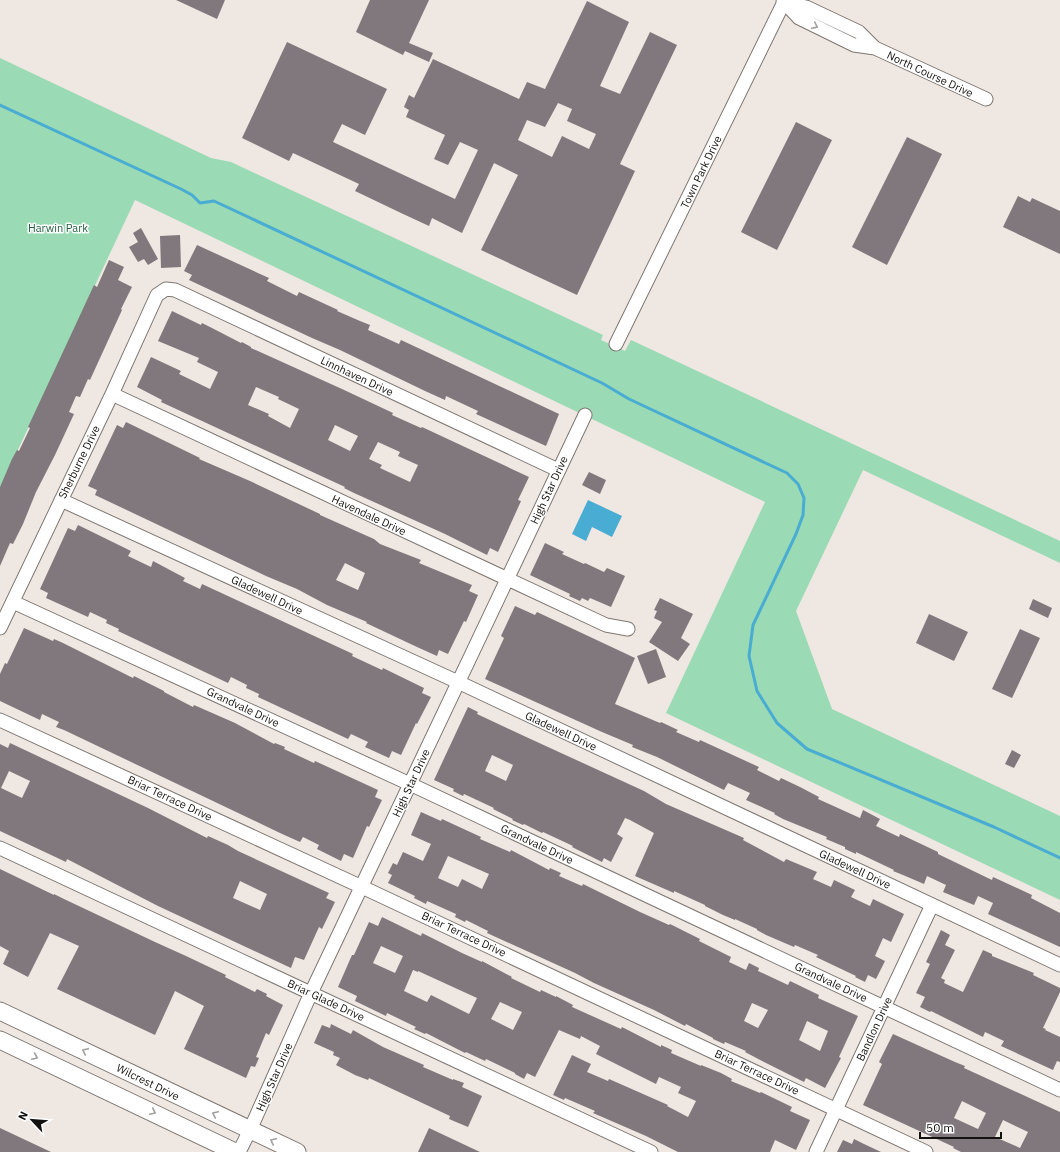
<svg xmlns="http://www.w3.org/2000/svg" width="1060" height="1152" font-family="'IBM Plex Sans',sans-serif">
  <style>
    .green { fill: #9adab4 }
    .water { fill: #49acd2 }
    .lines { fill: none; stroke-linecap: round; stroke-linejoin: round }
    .stream { stroke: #49acd2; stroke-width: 3 }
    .building { fill: #80787c; fill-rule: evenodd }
    .minor-casing { stroke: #7e7772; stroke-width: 15 }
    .major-casing { stroke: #7e7772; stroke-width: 19 }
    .minor { stroke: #fff; stroke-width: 13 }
    .major { stroke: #fff; stroke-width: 17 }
    .oneway { stroke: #a1a09f }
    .labels { text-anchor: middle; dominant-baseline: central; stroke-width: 3; stroke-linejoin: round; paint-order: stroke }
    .street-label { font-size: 11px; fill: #13110f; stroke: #fff }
    .park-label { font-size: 11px; fill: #205e3f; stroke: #fff }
  </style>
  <rect width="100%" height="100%" fill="#efe7e2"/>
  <path class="green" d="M 0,58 L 211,158 L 231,162 L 603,335 L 601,340 L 625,351 L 631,340 L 1060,541 L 1060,563 L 863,470 L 796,611 L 832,709 L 1060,816 L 1060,900 L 666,713 L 765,502 L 135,200 L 0,488 Z"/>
  <path class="water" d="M 588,500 L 622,516 L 612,537 L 592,527 L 586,541 L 572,534 Z"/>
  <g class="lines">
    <path class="stream" d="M 0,105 L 181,189 L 192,195 L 200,203 L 214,201 L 602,383 L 629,399 L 787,473 L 798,484 L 804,498 L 803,515 L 796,534 L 753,625 L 749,656 L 757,691 L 777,723 L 807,749 L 994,827 L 1060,858"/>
  </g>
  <path class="building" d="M 176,0 L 225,0 L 217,19 Z
    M 370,0 L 429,0 L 409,43 L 433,53 L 429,62 L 405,51 L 403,55 L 356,32 Z
    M 587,1 L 629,22 L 600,86 L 620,94 L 650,32 L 677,45 L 620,164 L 635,171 L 577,295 L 481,250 L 518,175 L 494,163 L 462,233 L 432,218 L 429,226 L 401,213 L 355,191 L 359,184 L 293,153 L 289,161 L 242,138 L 287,42 L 387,89 L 365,135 L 342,124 L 333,142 L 455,199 L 478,150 L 460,142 L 448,165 L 434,159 L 445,135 L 406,117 L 409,110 L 404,107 L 409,95 L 414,98 L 433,59 L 519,99 L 527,82 L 545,89 ZM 558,103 L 572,109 L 567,121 L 596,134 L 589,149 L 562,136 L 552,157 L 518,140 L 527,120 L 545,127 Z
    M 796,122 L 832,140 L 777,250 L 741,232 Z
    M 907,137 L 942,154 L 887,265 L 852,247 Z
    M 1018,196 L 1030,202 L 1032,198 L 1060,211 L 1060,254 L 1003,227 Z
    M 141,228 L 158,259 L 148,265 L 144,259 L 138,262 L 129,247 L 138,242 L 133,233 Z
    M 180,235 L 181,267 L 161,268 L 160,236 Z
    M 197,245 L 269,278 L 267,281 L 297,296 L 299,292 L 338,310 L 337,311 L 360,321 L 370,325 L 368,330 L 399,344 L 401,340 L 559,414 L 546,446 L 476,414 L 478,411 L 446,396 L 445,400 L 425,391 L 340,350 L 312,338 L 189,280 L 192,275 L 184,271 Z
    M 109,260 L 124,267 L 118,280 L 132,287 L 121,309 L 122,310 L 90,380 L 88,379 L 80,397 L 76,396 L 69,412 L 74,414 L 55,455 L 36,492 L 23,524 L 13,544 L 10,543 L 0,566 L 0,487 L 12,459 L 17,450 L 19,451 L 30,428 L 28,427 L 75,326 L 94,285 L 97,287 Z
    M 172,311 L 201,325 L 202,323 L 212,328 L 241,343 L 242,342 L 251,347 L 251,348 L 342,389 L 393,413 L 392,415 L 421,428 L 422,427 L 529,477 L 518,500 L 521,501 L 498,552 L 490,548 L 487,555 L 445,534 L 354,493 L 344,488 L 345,487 L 161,402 L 162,400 L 137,387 L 151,357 L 181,371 L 179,374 L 210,389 L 218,372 L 197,362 L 199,358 L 158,341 ZM 256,387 L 279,397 L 278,399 L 299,409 L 290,428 L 268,416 L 269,414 L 248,405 ZM 335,425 L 358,436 L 350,451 L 328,440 ZM 378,442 L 400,452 L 398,456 L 418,465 L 410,482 L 380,468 L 382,465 L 369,459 Z
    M 126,422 L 200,458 L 199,459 L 250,481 L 320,514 L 320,515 L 374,539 L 380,544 L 421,560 L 419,563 L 472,585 L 469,591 L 478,595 L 466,622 L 464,621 L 448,654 L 439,650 L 437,656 L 417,647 L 366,623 L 367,622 L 327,605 L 297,589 L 266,576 L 95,495 L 97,490 L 88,486 L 117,425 L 123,428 ZM 345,563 L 365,573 L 358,590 L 336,580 Z
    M 589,472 L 606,480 L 600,494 L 582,485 Z
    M 78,525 L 131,551 L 128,556 L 151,567 L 153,561 L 185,578 L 183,581 L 200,589 L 202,584 L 353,654 L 352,656 L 382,670 L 383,668 L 424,688 L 422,693 L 431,697 L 417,724 L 416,723 L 401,755 L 392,751 L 389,758 L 365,747 L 368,742 L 351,734 L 348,739 L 258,697 L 259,694 L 246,688 L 247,685 L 231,677 L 228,683 L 118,631 L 119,629 L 106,623 L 107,620 L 90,612 L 88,617 L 46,598 L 48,593 L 40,589 L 68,528 L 75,531 Z
    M 545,543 L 564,552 L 562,554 L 584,564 L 585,563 L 604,572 L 607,568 L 625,576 L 611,607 L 590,598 L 588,601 L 582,598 L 580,601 L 569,596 L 570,594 L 530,575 Z
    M 660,598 L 693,614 L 681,638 L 690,644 L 678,661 L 649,642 L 662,622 L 654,618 L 657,611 L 654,610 Z
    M 1033,599 L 1052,608 L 1048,618 L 1029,609 Z
    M 515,606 L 535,615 L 537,612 L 635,658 L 615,704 L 660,723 L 661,722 L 678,730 L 676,732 L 699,742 L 700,740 L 759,767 L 757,770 L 779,781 L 781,778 L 800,787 L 819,797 L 818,799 L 860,818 L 863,810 L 880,819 L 876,826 L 899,837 L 900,834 L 938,852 L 938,854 L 992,880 L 993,877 L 1032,895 L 1031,898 L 1060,913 L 1060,947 L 988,914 L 993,903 L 978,896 L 974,905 L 943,892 L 946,885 L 927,876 L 924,884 L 903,875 L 893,871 L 894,870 L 856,852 L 856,854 L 845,849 L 845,847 L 826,839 L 827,837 L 783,819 L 774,814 L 775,813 L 746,800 L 750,793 L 728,783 L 724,790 L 657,757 L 632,747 L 633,745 L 602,732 L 485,679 L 504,638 L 501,636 Z
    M 929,614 L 968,632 L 954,661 L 916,643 Z
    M 24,628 L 53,641 L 54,639 L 63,643 L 133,678 L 134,676 L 164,691 L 164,692 L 193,707 L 194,705 L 235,723 L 274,744 L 275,743 L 285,747 L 284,749 L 314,763 L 315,761 L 378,790 L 375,797 L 382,800 L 369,827 L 367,826 L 353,858 L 344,854 L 341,861 L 317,849 L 319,845 L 303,837 L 300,842 L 280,833 L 64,730 L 56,727 L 59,722 L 42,714 L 40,720 L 0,701 L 0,674 L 5,663 L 7,664 Z
    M 1020,629 L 1040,638 L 1012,698 L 992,689 Z
    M 656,649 L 666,677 L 648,684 L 637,656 Z
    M 468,707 L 478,712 L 477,714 L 524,736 L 644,791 L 666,804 L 744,838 L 743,840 L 784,862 L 786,859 L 817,872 L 813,879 L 831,887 L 834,880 L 855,890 L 851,897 L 870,906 L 873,899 L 904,914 L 891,942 L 883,938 L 875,956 L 885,961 L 876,979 L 868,975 L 865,982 L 855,977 L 856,976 L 816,957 L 818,955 L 795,945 L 794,947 L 766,935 L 757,930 L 757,929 L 735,919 L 735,920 L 723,915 L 705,906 L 705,905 L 674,891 L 674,893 L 635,876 L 654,833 L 630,820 L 625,818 L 617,834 L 623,838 L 611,862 L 604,858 L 602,862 L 572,847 L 573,846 L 543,832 L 542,833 L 524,824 L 523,825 L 512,820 L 513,819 L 493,809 L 494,808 L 464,794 L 463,796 L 453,791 L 454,789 L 434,780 ZM 492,755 L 513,765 L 506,781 L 485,771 Z
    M 10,743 L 148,808 L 207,838 L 208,836 L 228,845 L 238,851 L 329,893 L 326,898 L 335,902 L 322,929 L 319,927 L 304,960 L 295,957 L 291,968 L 158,906 L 67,859 L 66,862 L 0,831 L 0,744 L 8,748 ZM 9,771 L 30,781 L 22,798 L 1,788 ZM 240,881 L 267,894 L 260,910 L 233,898 Z
    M 1012,750 L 1021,755 L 1014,768 L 1005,764 Z
    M 421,812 L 441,821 L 442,819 L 481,837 L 480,839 L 510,852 L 511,850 L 549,870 L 550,868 L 561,873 L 559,876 L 582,886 L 583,884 L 640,912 L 669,925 L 670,924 L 700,939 L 699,941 L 731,957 L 729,962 L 746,970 L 749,963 L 759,968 L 758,971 L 788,985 L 790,981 L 819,995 L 818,998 L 858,1016 L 839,1057 L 841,1058 L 825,1088 L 806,1078 L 804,1082 L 764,1062 L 745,1052 L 746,1051 L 725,1042 L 724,1044 L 713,1039 L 713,1038 L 686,1024 L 685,1026 L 654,1010 L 594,983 L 575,973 L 487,933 L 488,931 L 466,920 L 465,922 L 455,917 L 456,914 L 427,901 L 426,904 L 414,898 L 415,896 L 388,883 L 392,875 L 388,873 L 393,863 L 397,865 L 403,852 L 423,861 L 431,844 L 411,835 ZM 448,856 L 489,874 L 482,889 L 462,879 L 458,887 L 438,878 ZM 752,1003 L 768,1010 L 758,1028 L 744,1021 ZM 807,1021 L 828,1031 L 820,1051 L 799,1040 Z
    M 0,869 L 54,895 L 54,894 L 64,899 L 155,942 L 186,956 L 226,975 L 225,977 L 255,992 L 257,989 L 267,994 L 266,996 L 283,1005 L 269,1035 L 266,1033 L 256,1057 L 259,1058 L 255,1067 L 251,1066 L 246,1078 L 184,1049 L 204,1006 L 175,991 L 155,1035 L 57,989 L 79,946 L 50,933 L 28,977 L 3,964 L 9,951 L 0,946 Z
    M 382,917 L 421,936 L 422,933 L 462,953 L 482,962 L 482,961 L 512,977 L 511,978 L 540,992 L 541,990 L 556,997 L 556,996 L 573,1005 L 572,1007 L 621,1029 L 622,1027 L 661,1047 L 661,1045 L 672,1050 L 671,1053 L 701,1066 L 701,1065 L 721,1073 L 732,1079 L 731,1081 L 760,1093 L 761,1092 L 792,1107 L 790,1111 L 810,1120 L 796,1150 L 775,1140 L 770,1152 L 678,1152 L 646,1136 L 593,1113 L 595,1111 L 565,1098 L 564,1100 L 553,1095 L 572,1055 L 591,1064 L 587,1072 L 608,1081 L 609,1079 L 668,1105 L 667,1106 L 688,1117 L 696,1101 L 678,1093 L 681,1087 L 659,1077 L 656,1084 L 596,1054 L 600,1046 L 581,1036 L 580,1039 L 559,1030 L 535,1077 L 527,1073 L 524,1079 L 515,1074 L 515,1073 L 486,1059 L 485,1061 L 466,1052 L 465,1053 L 426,1033 L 425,1034 L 414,1029 L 416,1027 L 387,1013 L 386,1016 L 355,1001 L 357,996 L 338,987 L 352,955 L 354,955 L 369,922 L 378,926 ZM 381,946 L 403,956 L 395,973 L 373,963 ZM 413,970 L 418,972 L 418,971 L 477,998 L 469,1014 L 431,995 L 427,1002 L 404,991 ZM 500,1002 L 522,1012 L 513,1030 L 491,1019 Z
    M 941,930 L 950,935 L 945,945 L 955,950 L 941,978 L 945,980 L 944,983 L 963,992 L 983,950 L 992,954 L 992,956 L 1034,973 L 1033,975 L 1060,988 L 1060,992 L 1043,1028 L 1046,1029 L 1045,1030 L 1060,1037 L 1060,1062 L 1057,1061 L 1053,1070 L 1001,1046 L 1004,1041 L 985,1032 L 983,1037 L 931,1011 L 930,1012 L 920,1007 L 925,997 L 916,993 L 930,964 L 926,962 Z
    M 331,1024 L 351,1034 L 353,1030 L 383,1047 L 424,1065 L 423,1067 L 453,1080 L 453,1079 L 464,1083 L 462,1087 L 482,1096 L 468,1127 L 449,1119 L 450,1116 L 369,1078 L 368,1080 L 355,1075 L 336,1065 L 340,1058 L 333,1055 L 334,1052 L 314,1043 L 322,1025 L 330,1028 Z
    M 893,1034 L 955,1062 L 965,1066 L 964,1068 L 1060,1112 L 1060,1152 L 961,1152 L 953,1148 L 954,1147 L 863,1105 L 882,1064 L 879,1062 ZM 962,1101 L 986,1113 L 978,1129 L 954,1118 ZM 1003,1120 L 1028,1132 L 1020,1148 L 995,1137 Z
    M 0,1128 L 51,1152 L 0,1152 Z
    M 429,1128 L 480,1152 L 418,1152 Z
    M 854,1139 L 864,1144 L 881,1152 L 837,1152 L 843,1140 L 852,1144 Z"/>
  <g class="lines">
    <defs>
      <path id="minor" d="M 783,2 L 806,7 L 859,32 L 875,48
        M 784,2 L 799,18 L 854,45 L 875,48 L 986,99
        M 616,344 L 785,0
        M 112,394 L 606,625 L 628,629
        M 61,500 L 458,682 L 1060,965
        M 13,602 L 410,784 L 1060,1090
        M 0,628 L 112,394 L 157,295 L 166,289 L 175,290 L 558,470
        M 0,720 L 362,887 L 926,1152
        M 0,848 L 651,1152
        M 239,1152 L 250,1130 L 311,993 L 585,415
        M 816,1152 L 932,905"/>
      <path id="major" d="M 0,1011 L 297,1152
        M 0,1040 L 235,1152"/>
    </defs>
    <use href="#minor" class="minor-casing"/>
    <use href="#major" class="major-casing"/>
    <use href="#minor" class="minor"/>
    <use href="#major" class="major"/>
  </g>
  <defs><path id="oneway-chevron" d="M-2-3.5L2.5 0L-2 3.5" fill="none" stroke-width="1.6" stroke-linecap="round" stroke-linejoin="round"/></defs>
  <g class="oneway">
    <use href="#oneway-chevron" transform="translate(815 26) rotate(26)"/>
    <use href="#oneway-chevron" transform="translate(85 1051) rotate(-155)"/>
    <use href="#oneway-chevron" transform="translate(35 1057) rotate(25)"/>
    <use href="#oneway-chevron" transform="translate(153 1112) rotate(25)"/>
    <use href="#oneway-chevron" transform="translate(215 1114) rotate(-155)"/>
    <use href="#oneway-chevron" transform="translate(273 1141) rotate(-155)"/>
  </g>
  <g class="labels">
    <g class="street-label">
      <text transform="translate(930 74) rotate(25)">North Course Drive</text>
      <text transform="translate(701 172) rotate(-64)">Town Park Drive</text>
      <text transform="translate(357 376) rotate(25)">Linnhaven Drive</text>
      <text transform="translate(79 462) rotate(-64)">Sherburne Drive</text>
      <text transform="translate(549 490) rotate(-65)">High Star Drive</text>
      <text transform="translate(369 515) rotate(25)">Havendale Drive</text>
      <text transform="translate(267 595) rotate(25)">Gladewell Drive</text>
      <text transform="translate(243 707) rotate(25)">Grandvale Drive</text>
      <text transform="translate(561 731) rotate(25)">Gladewell Drive</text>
      <text transform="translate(411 783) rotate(-65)">High Star Drive</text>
      <text transform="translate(170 798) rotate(25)">Briar Terrace Drive</text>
      <text transform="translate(537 844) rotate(25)">Grandvale Drive</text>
      <text transform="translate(855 869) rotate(25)">Gladewell Drive</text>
      <text transform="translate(464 934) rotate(25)">Briar Terrace Drive</text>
      <text transform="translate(831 982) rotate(25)">Grandvale Drive</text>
      <text transform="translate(326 1000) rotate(25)">Briar Glade Drive</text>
      <text transform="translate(874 1029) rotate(-65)">Bandlon Drive</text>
      <text transform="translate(757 1072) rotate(25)">Briar Terrace Drive</text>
      <text transform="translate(274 1077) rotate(-66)">High Star Drive</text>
      <text transform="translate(148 1082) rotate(26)">Wilcrest Drive</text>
    </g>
    <g class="park-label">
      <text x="58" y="228">Harwin Park</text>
    </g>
  </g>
  <g transform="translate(32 1120) rotate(296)" stroke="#ffffff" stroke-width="3" paint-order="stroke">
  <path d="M0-3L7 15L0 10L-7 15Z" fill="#13110f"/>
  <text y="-6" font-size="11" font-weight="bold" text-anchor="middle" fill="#13110f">N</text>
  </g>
  <path d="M920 1132v6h81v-6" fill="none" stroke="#13110f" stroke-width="2"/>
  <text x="926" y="1132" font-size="12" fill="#13110f" stroke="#ffffff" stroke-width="3" paint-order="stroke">50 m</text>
</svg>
